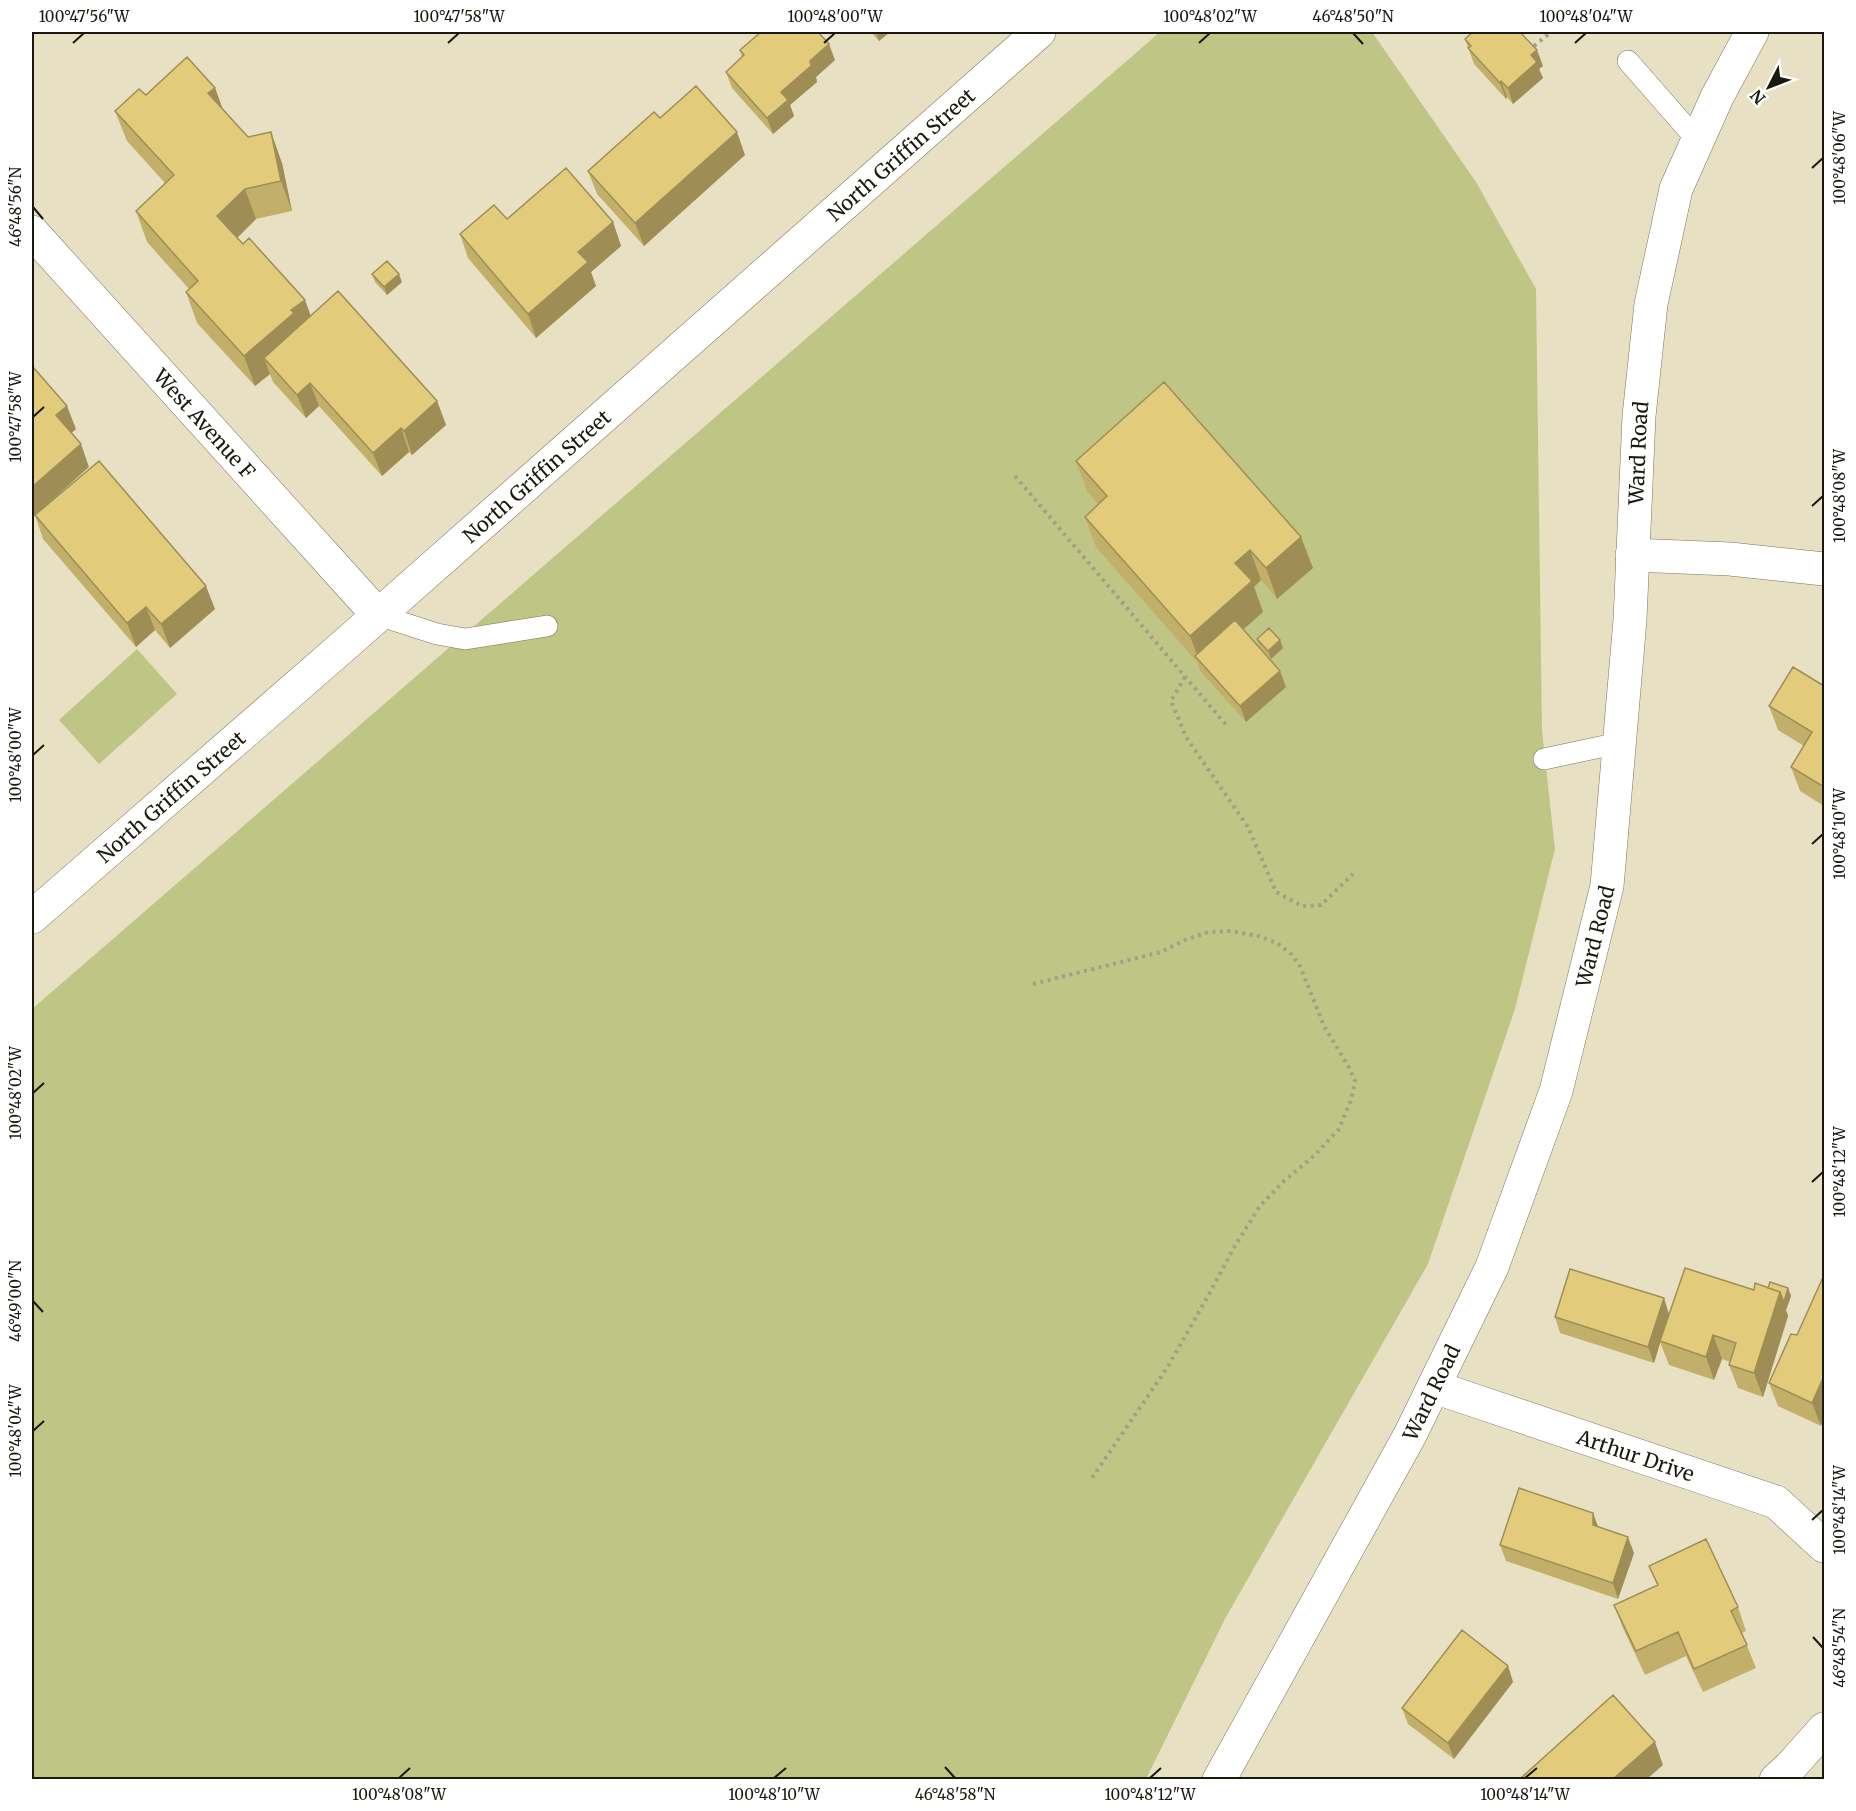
<svg xmlns="http://www.w3.org/2000/svg" width="1856" height="1811" font-family="Merriweather,serif">
  <style>
    .green { fill: #bfc685 }
    .lines { fill: none; stroke-linecap: round; stroke-linejoin: round }
    .service-casing { stroke: #7c755a; stroke-width: 22 }
    .minor-casing { stroke: #7c755a; stroke-width: 34 }
    .path { stroke: #a49d87; stroke-width: 4; stroke-dasharray: 3 4.5; stroke-linecap: butt }
    .service { stroke: #fff; stroke-width: 21 }
    .minor { stroke: #fff; stroke-width: 33 }
    .wall { fill: #c2af6a }
    .shaded-wall { fill: #9e8e56 }
    .building { fill: #e2cb7b; stroke: #9e8e56; stroke-width: 1.5 }
    .ticks { fill: none; stroke: #1b180e; stroke-width: 2 }
    .labels { text-anchor: middle; dominant-baseline: central; stroke-width: 4.5; stroke-linejoin: round; paint-order: stroke }
    .street-label { font-size: 20px; fill: #1b180e; stroke: #fff }
    .neatline { fill: none; stroke: #1b180e; stroke-width: 2 }
    .ticks-label { font-size: 15px; text-anchor: middle; fill: #1b180e }
  </style>
  <rect width="100%" height="100%" fill="#e8e0c3"/>
  <path class="green" d="M 1160,32 L 1372,32 L 1476,182 L 1536,289 L 1542,730 L 1555,849 L 1515,1009 L 1428,1264 L 1226,1617 L 1146,1779 L 32,1779 L 32,1009 Z
    M 137,649 L 177,694 L 99,764 L 59,720 Z"/>
  <g class="lines">
    <defs>
      <path id="service" d="M 1628,61 L 1698,141
        M 378,615 L 437,634 L 465,639 L 547,626
        M 1544,759 L 1619,743"/>
      <g id="minor">
        <path id="s1" d="M 32,232 L 378,615"/>
        <path d="M 1632,555 L 1730,559 L 1824,569"/>
        <path id="s2" d="M 32,917 L 348,642 L 1039,32"/>
        <path id="s3" d="M 1434,1387 L 1776,1502 L 1824,1546"/>
        <path id="s4" d="M 1219,1780 L 1410,1435 L 1492,1267 L 1556,1091 L 1607,886 L 1630,620 L 1639,416 L 1651,304 L 1676,189 L 1717,97 L 1752,32"/>
        <path d="M 1776,1780 L 1792,1765 L 1824,1729"/>
      </g>
    </defs>
    <use href="#service" class="service-casing"/>
    <use href="#minor" class="minor-casing"/>
    <path class="path" d="M 1534,46 L 1551,32
      M 1015,476 L 1227,726
      M 1185,677 L 1171,701 L 1186,737 L 1248,827 L 1276,892 L 1302,906 L 1321,905 L 1353,874
      M 1033,984 L 1161,952 L 1185,940 L 1208,932 L 1232,931 L 1258,936 L 1277,943 L 1291,954 L 1300,966 L 1324,1026 L 1350,1069 L 1355,1081 L 1351,1100 L 1339,1129 L 1315,1155 L 1284,1181 L 1260,1206 L 1236,1244 L 1208,1296 L 1167,1368 L 1092,1478"/>
    <use href="#service" class="service"/>
    <use href="#minor" class="minor"/>
  </g>
  <path class="wall" d="M 871,32 L 890,32 L 879,41 Z
    M 1465,39 L 1543,66 L 1539,69 L 1543,78 L 1513,104 L 1507,97 L 1506,99 L 1474,64 Z
    M 740,50 L 835,60 L 816,77 L 817,82 L 790,105 L 794,116 L 773,134 L 732,88 L 726,72 L 742,57 Z
    M 215,88 L 223,110 L 248,137 L 282,163 L 292,211 L 256,219 L 237,238 L 311,316 L 437,401 L 446,425 L 412,455 L 409,452 L 382,476 L 319,406 L 306,418 L 273,382 L 270,374 L 255,386 L 197,323 L 186,292 L 189,289 L 147,242 L 136,211 L 165,183 L 127,141 L 115,111 L 146,95 Z
    M 660,118 L 745,155 L 644,246 L 597,194 L 588,171 Z
    M 507,219 L 613,222 L 621,246 L 591,272 L 596,286 L 536,338 L 468,258 L 460,234 Z
    M 372,274 L 402,282 L 387,295 L 375,282 Z
    M 1076,461 L 1313,568 L 1277,599 L 1261,580 L 1254,587 L 1263,612 L 1243,629 L 1280,671 L 1286,687 L 1246,722 L 1201,672 L 1197,662 L 1096,547 L 1085,517 L 1098,504 L 1087,491 Z
    M 35,515 L 215,609 L 170,648 L 155,630 L 136,647 L 43,539 Z
    M 1257,639 L 1280,640 L 1283,648 L 1271,659 L 1260,647 Z
    M 1824,686 L 1824,806 L 1800,791 L 1791,767 L 1804,746 L 1778,730 L 1769,706 Z
    M 1768,1288 L 1788,1288 L 1791,1296 L 1786,1310 L 1788,1316 L 1763,1397 L 1738,1388 L 1729,1365 L 1730,1362 L 1722,1359 L 1714,1380 L 1669,1365 L 1660,1342 L 1654,1363 L 1560,1333 L 1555,1317 L 1669,1314 L 1754,1290 Z
    M 1797,1335 L 1821,1426 L 1778,1406 L 1769,1383 Z
    M 1598,1526 L 1634,1553 L 1618,1599 L 1506,1561 L 1500,1545 Z
    M 1649,1566 L 1738,1607 L 1746,1631 L 1742,1633 L 1756,1668 L 1703,1692 L 1686,1656 L 1645,1675 L 1623,1628 L 1614,1605 L 1657,1585 Z
    M 1508,1666 L 1513,1682 L 1454,1759 L 1408,1724 L 1402,1708 Z"/>
  <path class="shaded-wall" d="M 876,32 L 890,32 L 879,41 Z
    M 829,44 L 835,60 L 816,77 L 817,82 L 790,105 L 794,116 L 773,134 L 767,118 L 781,92 L 810,61 Z
    M 1537,50 L 1543,66 L 1539,69 L 1543,78 L 1513,104 L 1508,88 L 1531,55 Z
    M 1501,81 L 1507,97 L 1506,99 L 1500,83 Z
    M 215,88 L 226,118 L 208,93 Z
    M 271,132 L 282,163 L 292,211 L 281,181 Z
    M 737,132 L 745,155 L 644,246 L 635,223 Z
    M 245,189 L 256,219 L 228,247 L 217,216 Z
    M 613,222 L 621,246 L 591,272 L 596,286 L 536,338 L 528,314 L 578,252 Z
    M 399,274 L 402,282 L 387,295 L 384,287 Z
    M 305,300 L 316,330 L 264,358 L 270,374 L 255,386 L 244,356 L 291,310 Z
    M 310,383 L 319,406 L 306,418 L 297,395 Z
    M 437,401 L 446,425 L 412,455 L 404,431 Z
    M 67,406 L 76,429 L 65,439 L 56,415 Z
    M 401,428 L 409,452 L 382,476 L 373,453 Z
    M 81,444 L 89,467 L 32,518 L 32,487 Z
    M 1301,537 L 1313,568 L 1277,599 L 1266,568 Z
    M 1250,550 L 1261,580 L 1254,587 L 1263,612 L 1203,665 L 1199,660 L 1190,636 L 1235,563 Z
    M 206,586 L 215,609 L 170,648 L 161,624 Z
    M 146,607 L 155,630 L 136,647 L 127,623 Z
    M 1280,640 L 1283,648 L 1271,659 L 1268,651 Z
    M 1280,671 L 1286,687 L 1246,722 L 1240,706 Z
    M 1788,1288 L 1791,1296 L 1786,1310 L 1788,1316 L 1763,1397 L 1754,1373 L 1780,1292 Z
    M 1664,1298 L 1669,1314 L 1654,1363 L 1648,1347 Z
    M 1713,1335 L 1722,1359 L 1714,1380 L 1706,1357 Z
    M 1824,1376 L 1824,1418 L 1821,1426 L 1812,1403 Z
    M 1593,1513 L 1599,1529 L 1593,1525 Z
    M 1628,1537 L 1634,1553 L 1618,1599 L 1613,1583 Z
    M 1508,1666 L 1513,1682 L 1454,1759 L 1448,1743 Z
    M 1655,1742 L 1663,1765 L 1647,1779 L 1613,1779 Z"/>
  <path class="building" d="M 761,32 L 818,32 L 829,44 L 810,61 L 811,66 L 781,92 L 788,100 L 767,118 L 726,72 L 744,55 L 740,50 Z
    M 1473,32 L 1520,32 L 1537,50 L 1531,55 L 1537,62 L 1508,88 L 1501,81 L 1500,83 L 1468,48 L 1471,46 L 1465,39 Z
    M 187,57 L 215,88 L 208,93 L 248,137 L 271,132 L 281,181 L 245,189 L 217,216 L 243,244 L 249,238 L 305,300 L 291,310 L 294,313 L 244,356 L 186,292 L 198,281 L 136,211 L 174,175 L 115,111 L 139,89 L 146,95 Z
    M 696,86 L 737,132 L 635,223 L 588,171 L 654,112 L 660,118 Z
    M 566,168 L 613,222 L 578,252 L 588,262 L 528,314 L 460,234 L 494,205 L 507,219 Z
    M 387,261 L 399,274 L 384,287 L 372,274 Z
    M 338,291 L 437,401 L 404,431 L 401,428 L 373,453 L 310,383 L 297,395 L 264,358 Z
    M 33,367 L 67,406 L 56,415 L 81,444 L 32,487 L 32,369 Z
    M 1164,382 L 1301,537 L 1266,568 L 1250,550 L 1235,563 L 1252,581 L 1190,636 L 1085,517 L 1107,496 L 1076,461 Z
    M 99,461 L 206,586 L 161,624 L 146,607 L 127,623 L 35,515 Z
    M 1235,620 L 1280,671 L 1240,706 L 1195,656 Z
    M 1269,628 L 1280,640 L 1268,651 L 1257,639 Z
    M 1793,667 L 1824,686 L 1824,787 L 1791,767 L 1812,732 L 1769,706 Z
    M 1685,1268 L 1754,1290 L 1755,1283 L 1780,1292 L 1754,1373 L 1729,1365 L 1736,1343 L 1713,1335 L 1706,1357 L 1660,1341 Z
    M 1570,1269 L 1664,1298 L 1648,1347 L 1555,1317 Z
    M 1824,1275 L 1824,1376 L 1812,1403 L 1769,1383 L 1791,1334 L 1797,1335 Z
    M 1770,1282 L 1788,1288 L 1784,1302 L 1780,1292 L 1768,1288 Z
    M 1519,1488 L 1593,1513 L 1593,1525 L 1628,1537 L 1613,1583 L 1500,1545 Z
    M 1706,1539 L 1738,1607 L 1731,1611 L 1747,1645 L 1694,1669 L 1678,1632 L 1636,1651 L 1614,1605 L 1658,1585 L 1649,1566 Z
    M 1462,1630 L 1508,1666 L 1448,1743 L 1402,1708 Z
    M 1613,1695 L 1655,1742 L 1613,1779 L 1525,1779 L 1522,1777 Z"/>
  <path class="ticks" d="M 1353,33 L 1363,44M 73,43 L 84,33M 448,43 L 459,33M 824,43 L 835,33M 1199,43 L 1210,33M 1575,43 L 1586,33M 1812,168 L 1823,158M 33,207 L 43,219M 33,417 L 44,407M 1812,506 L 1823,496M 33,755 L 44,745M 1812,844 L 1823,834M 33,1093 L 44,1083M 1812,1182 L 1823,1172M 33,1301 L 43,1312M 33,1431 L 44,1421M 1812,1520 L 1823,1510M 1813,1637 L 1823,1648M 945,1767 L 955,1778M 399,1778 L 410,1768M 774,1778 L 786,1768M 1150,1778 L 1161,1768M 1525,1778 L 1537,1768"/>
  <g class="labels">
    <g class="street-label">
      <text stroke="none"><textPath href="#s2" startOffset="1156">North Griffin Street</textPath></text>
      <text stroke="none"><textPath href="#s1" startOffset="258">West Avenue F</textPath></text>
      <text stroke="none"><textPath href="#s4" startOffset="1414">Ward Road</textPath></text>
      <text stroke="none"><textPath href="#s2" startOffset="670">North Griffin Street</textPath></text>
      <text stroke="none"><textPath href="#s2" startOffset="184">North Griffin Street</textPath></text>
      <text stroke="none"><textPath href="#s4" startOffset="928">Ward Road</textPath></text>
      <text stroke="none"><textPath href="#s4" startOffset="442">Ward Road</textPath></text>
      <text stroke="none"><textPath href="#s3" startOffset="213">Arthur Drive</textPath></text>
    </g>
  </g>
  <rect width="1856" height="1811" fill="none" stroke="#ffffff" stroke-width="66"/>
  <g transform="translate(1769 87) rotate(228)" stroke="#ffffff" stroke-width="4.5" paint-order="stroke">
  <path d="M0-4.5L10 22L0 15L-10 22Z" fill="#1b180e"/>
  <text y="-9" font-size="16" font-weight="bold" text-anchor="middle" fill="#1b180e">N</text>
  </g>
  <rect x="33" y="33" width="1790" height="1745" class="neatline"/>
  <g class="ticks-label">
    <text x="84" y="22">100°47'56"W</text>
    <text x="459" y="22">100°47'58"W</text>
    <text x="835" y="22">100°48'00"W</text>
    <text x="1210" y="22">100°48'02"W</text>
    <text x="1353" y="22">46°48'50"N</text>
    <text x="1586" y="22">100°48'04"W</text>
    <text transform="translate(1840 158) rotate(-90)" y="5">100°48'06"W</text>
    <text transform="translate(16 207) rotate(-90)" y="5">46°48'56"N</text>
    <text transform="translate(16 417) rotate(-90)" y="5">100°47'58"W</text>
    <text transform="translate(1840 496) rotate(-90)" y="5">100°48'08"W</text>
    <text transform="translate(16 755) rotate(-90)" y="5">100°48'00"W</text>
    <text transform="translate(1840 834) rotate(-90)" y="5">100°48'10"W</text>
    <text transform="translate(16 1093) rotate(-90)" y="5">100°48'02"W</text>
    <text transform="translate(1840 1172) rotate(-90)" y="5">100°48'12"W</text>
    <text transform="translate(16 1301) rotate(-90)" y="5">46°49'00"N</text>
    <text transform="translate(16 1431) rotate(-90)" y="5">100°48'04"W</text>
    <text transform="translate(1840 1510) rotate(-90)" y="5">100°48'14"W</text>
    <text transform="translate(1840 1648) rotate(-90)" y="5">46°48'54"N</text>
    <text x="399" y="1800">100°48'08"W</text>
    <text x="774" y="1800">100°48'10"W</text>
    <text x="955" y="1800">46°48'58"N</text>
    <text x="1150" y="1800">100°48'12"W</text>
    <text x="1525" y="1800">100°48'14"W</text>
  </g>
</svg>
